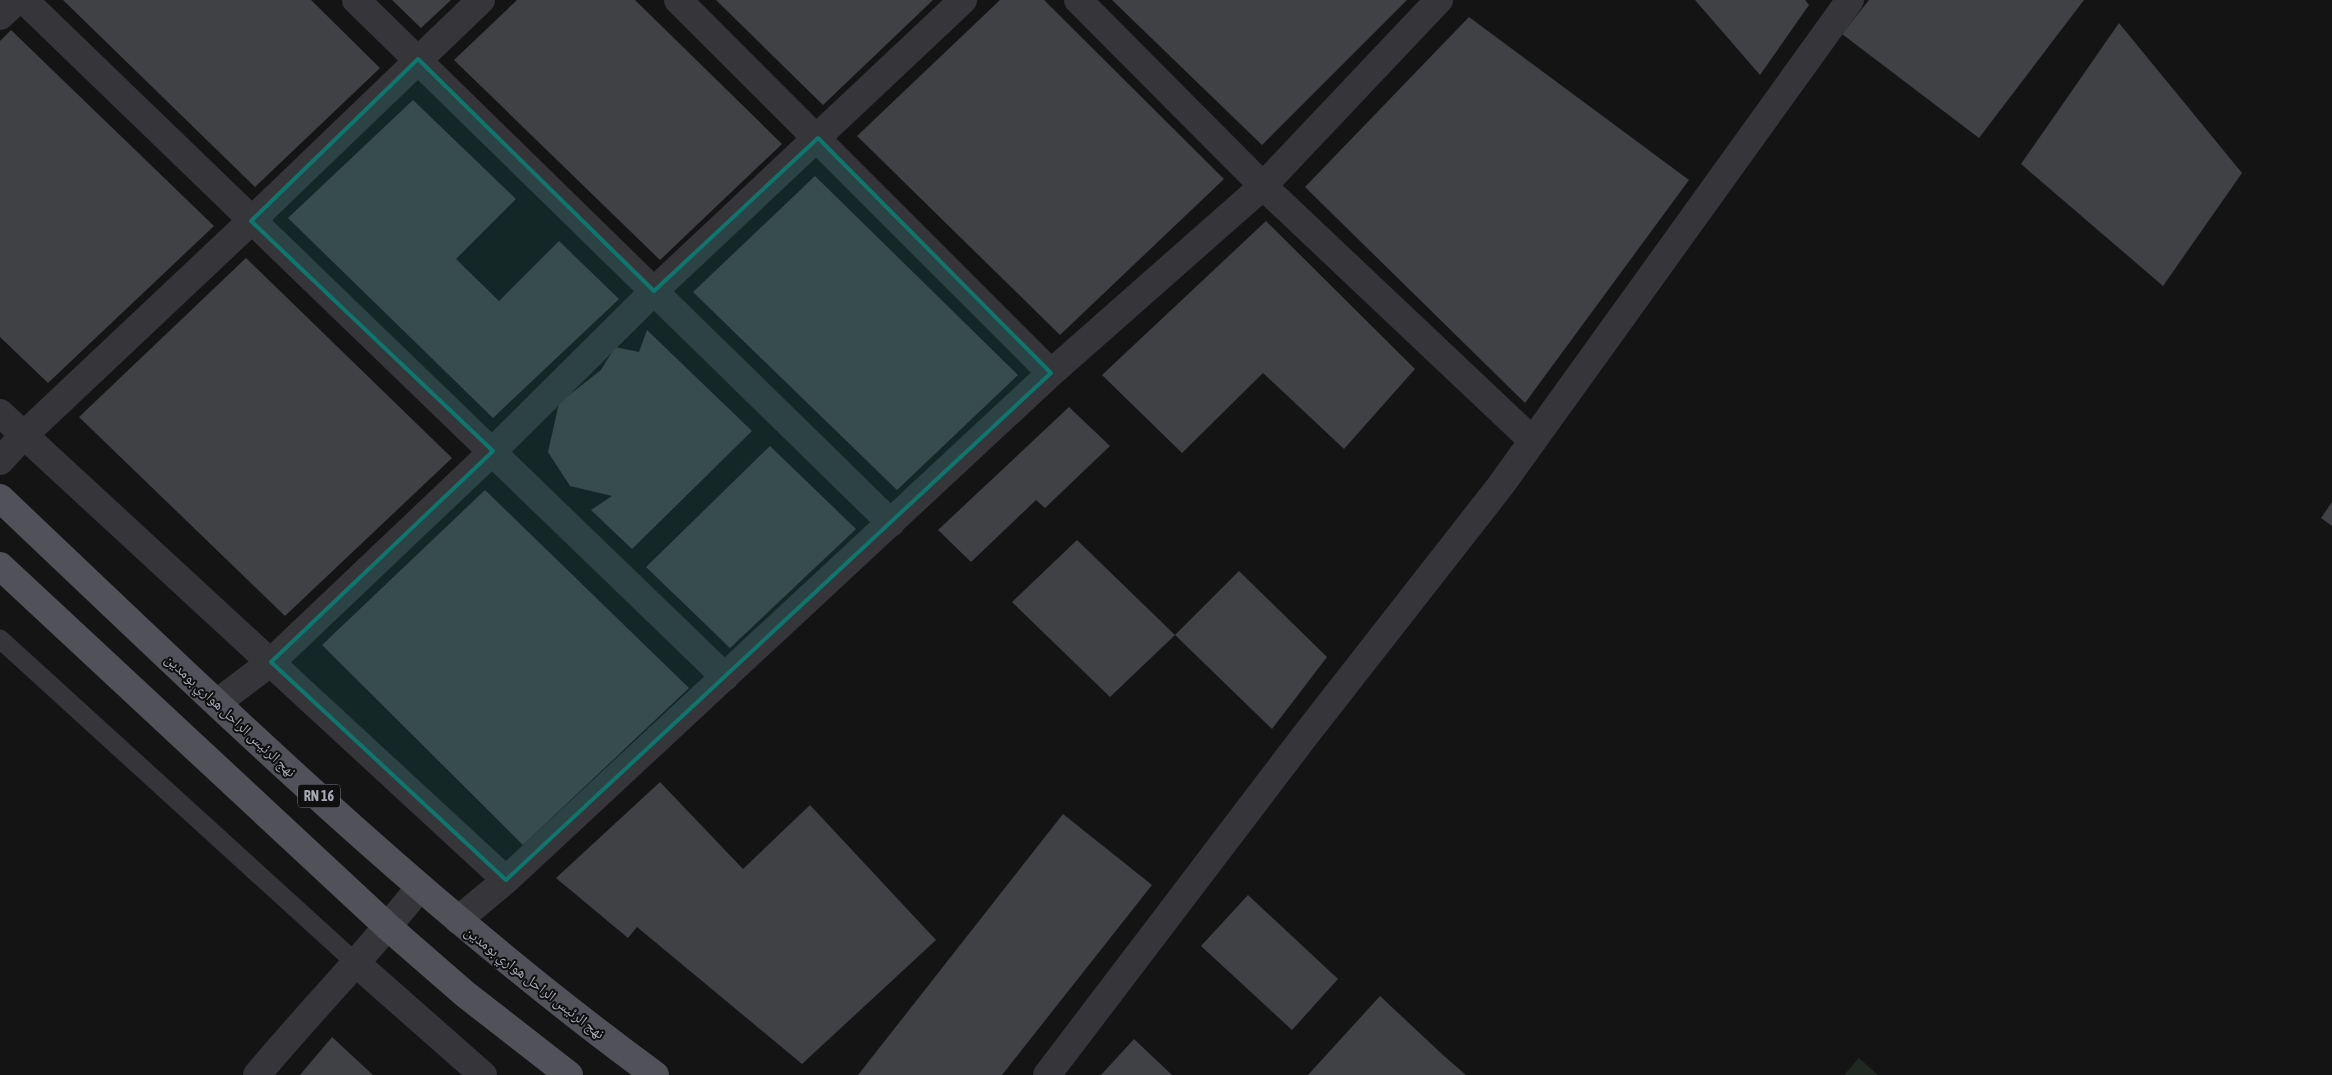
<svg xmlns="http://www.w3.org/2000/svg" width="2332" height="1075" font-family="'Asap Condensed','Noto Naskh Arabic',sans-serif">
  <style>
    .grass { fill: #202822 }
    .building { fill: #404145 }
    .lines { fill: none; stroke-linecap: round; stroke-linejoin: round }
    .service { stroke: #35353a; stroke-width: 19 }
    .minor { stroke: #35353a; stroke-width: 28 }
    .primary { stroke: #515259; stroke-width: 28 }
    .marked { fill: #0f766e; fill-opacity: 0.2; stroke: #0f766e; stroke-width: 4; stroke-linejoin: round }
    .labels { text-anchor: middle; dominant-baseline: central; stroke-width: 4; stroke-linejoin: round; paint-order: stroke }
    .shield { fill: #0f0f10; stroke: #797b84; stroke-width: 1 }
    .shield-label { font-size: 14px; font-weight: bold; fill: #a6a9b5 }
    .street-label { font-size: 15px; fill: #a6a9b5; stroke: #0f0f10 }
  </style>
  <rect width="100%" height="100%" fill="#141415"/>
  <path class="grass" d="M 1859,1058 L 1878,1075 L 1844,1075 Z"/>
  <path class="building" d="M 63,0 L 311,0 L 380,68 L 255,187 Z
    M 392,0 L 451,0 L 421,28 Z
    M 517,0 L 635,0 L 782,144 L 660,260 L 454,60 Z
    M 716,0 L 933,0 L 823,105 Z
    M 1000,0 L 1044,0 L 1224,179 L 1060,335 L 857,136 Z
    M 1112,0 L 1407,0 L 1262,145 Z
    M 1695,0 L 1805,0 L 1809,5 L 1760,75 Z
    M 1869,0 L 2084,0 L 1979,138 L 1842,34 Z
    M 1469,17 L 1689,180 L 1525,403 L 1305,187 Z
    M 2119,23 L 2242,173 L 2163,286 L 2021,164 Z
    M 11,30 L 214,226 L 48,383 L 0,337 L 0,41 Z
    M 413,100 L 516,199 L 456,259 L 499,301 L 559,241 L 619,299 L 493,418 L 288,218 Z
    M 815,176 L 1018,375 L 897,490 L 693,292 Z
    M 1266,221 L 1415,369 L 1344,449 L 1263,373 L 1182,453 L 1102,375 Z
    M 246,258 L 452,458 L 285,616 L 79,417 Z
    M 647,330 L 752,431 L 632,549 L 591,510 L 612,496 L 570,486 L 548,452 L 559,403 L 601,370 L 615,347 L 639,352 Z
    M 1069,407 L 1110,446 L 1045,508 L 1036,500 L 971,562 L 938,530 Z
    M 770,446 L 856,529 L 730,648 L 646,567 Z
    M 485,490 L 689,688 L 523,845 L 322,645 Z
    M 2332,502 L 2332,526 L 2321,518 Z
    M 1077,540 L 1175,635 L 1239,571 L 1327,657 L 1272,729 L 1175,635 L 1110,697 L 1012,602 Z
    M 660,782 L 743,869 L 810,805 L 936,940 L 802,1064 L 637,927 L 628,938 L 556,878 Z
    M 1063,814 L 1152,885 L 1002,1075 L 858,1075 Z
    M 1248,895 L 1338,979 L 1292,1030 L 1201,946 Z
    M 1380,996 L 1443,1055 L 1466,1075 L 1308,1075 Z
    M 332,1037 L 373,1075 L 300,1075 Z
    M 1134,1039 L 1172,1075 L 1101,1075 Z"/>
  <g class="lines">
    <path class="service" d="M 0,639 L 357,964"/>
    <path class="minor" d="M 24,0 C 257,227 492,450 725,677
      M 356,0 L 891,523
      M 678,0 L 1051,373
      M 1078,0 L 1263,186 L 1533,441
      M 0,16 L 17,0
      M 0,413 L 506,880
      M 0,461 L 24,435 L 251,221 L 481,0
      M 217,703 L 271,662 L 493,451 L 654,291 L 963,0
      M 458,920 L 506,880 L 1051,373 L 1263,186 L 1439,0
      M 357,964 L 483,1075
      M 257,1075 C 310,1011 368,953 420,887
      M 1047,1075 L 1304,737 L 1501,485 L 1850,0"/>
    <path class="primary" d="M 0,498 C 211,698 420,903 655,1075
      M 0,566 L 388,927 L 465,994 L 569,1075"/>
  </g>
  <path class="marked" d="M 418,59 L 654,291 L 818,138 L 1051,373 L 506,880 L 271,662 L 493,451 L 251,221 Z"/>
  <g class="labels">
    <rect class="shield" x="298" y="784.5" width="42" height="23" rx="4"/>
    <g class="shield-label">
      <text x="319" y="796">RN 16</text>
    </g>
    <g class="street-label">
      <text transform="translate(231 715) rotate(43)">نهج الرئيس الراحل هواري بومدين</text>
      <text transform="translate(535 982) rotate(38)">نهج الرئيس الراحل هواري بومدين</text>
    </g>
  </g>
</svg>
